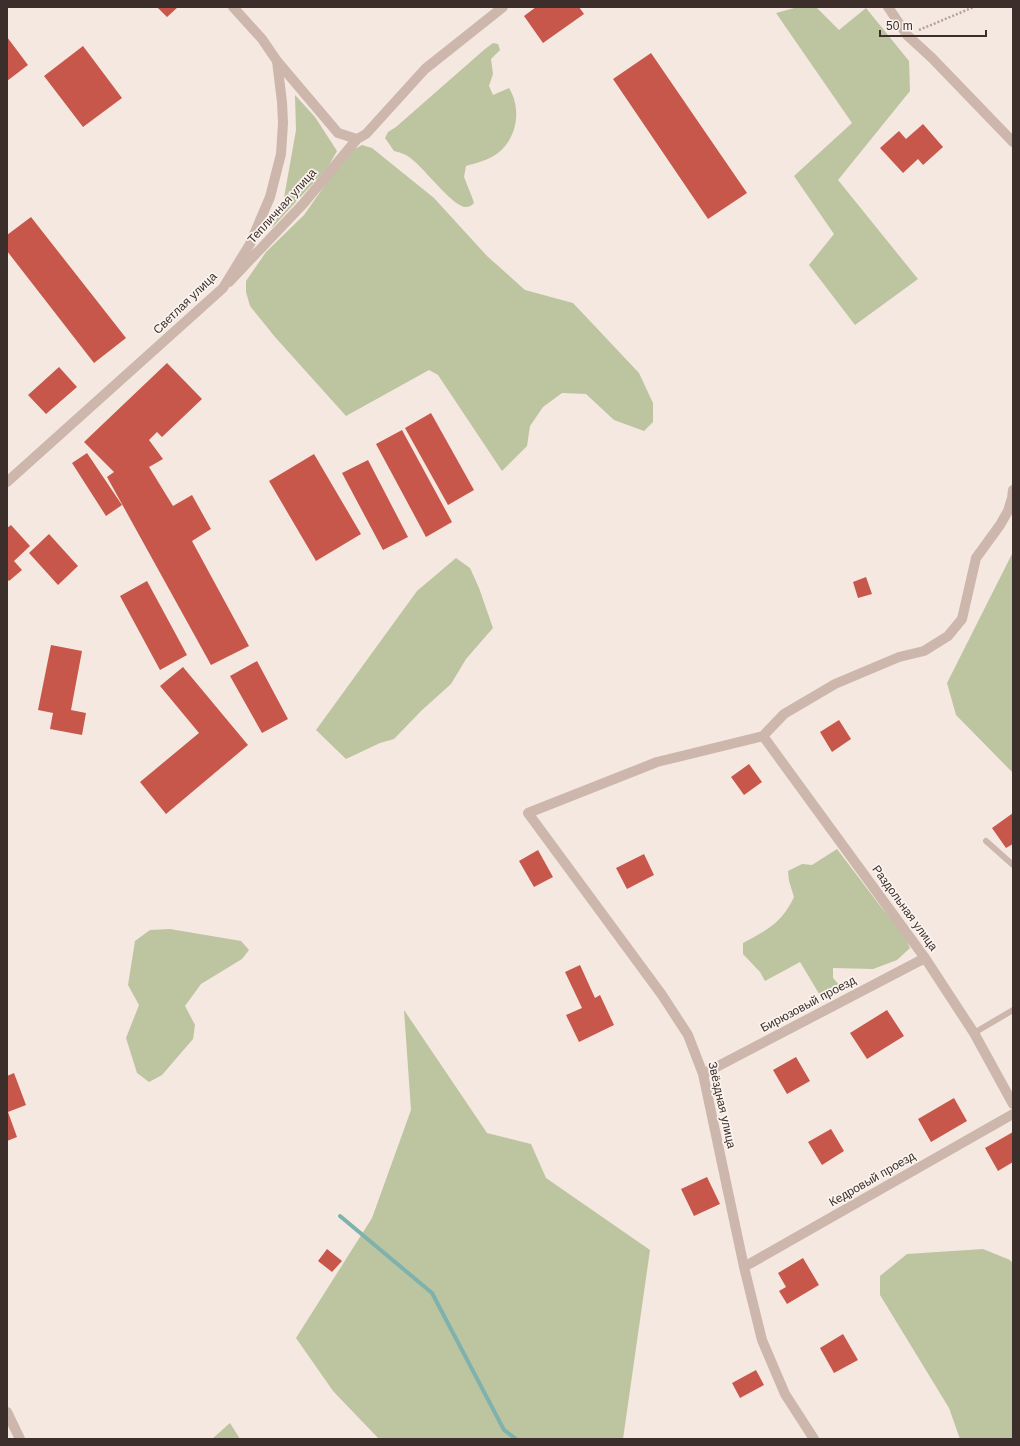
<svg xmlns="http://www.w3.org/2000/svg" width="1020" height="1446" font-family="Helvetica,sans-serif">
  <style>
    .green { fill: #bdc4a0 }
    .lines { fill: none; stroke-linecap: round; stroke-linejoin: round }
    .stream { stroke: #7fb2ad; stroke-width: 4 }
    .building { fill: #c8574b }
    .path { stroke: #b9a096; stroke-width: 2.5; stroke-dasharray: 2 2; stroke-linecap: butt }
    .service { stroke: #cdb6ac; stroke-width: 6 }
    .minor { stroke: #cdb6ac; stroke-width: 10 }
    .tertiary { stroke: #cdb6ac; stroke-width: 10 }
    .labels { text-anchor: middle; dominant-baseline: central; stroke-width: 3.5; stroke-linejoin: round; paint-order: stroke }
    .street-label { font-size: 12px; fill: #3b2e2b; stroke: #fbf3ee }
  </style>
  <rect width="100%" height="100%" fill="#f4e8e1"/>
  <path class="green" d="M 798,7 L 816,7 L 839,30 L 866,8 L 909,61 L 910,91 L 838,180 L 918,279 L 855,325 L 809,265 L 834,234 L 794,176 L 852,123 L 776,13 Z
    M 493,43 L 498,44 L 500,50 L 491,59 L 493,74 L 489,86 L 493,95 L 509,88 C 522,109 517,138 498,153 C 489,160 476,163 466,166 L 464,177 L 472,197 L 474,203 C 471,206 469,207 465,207 C 453,206 425,170 414,161 C 408,155 402,153 394,151 L 385,138 L 388,132 L 396,127 L 485,49 Z
    M 295,95 L 315,117 L 337,151 L 328,167 L 271,229 L 282,209 L 296,130 Z
    M 362,145 L 372,148 L 434,198 L 487,256 L 525,290 L 573,303 L 639,373 L 653,403 L 653,422 L 644,431 L 614,420 L 586,394 L 562,393 L 543,407 L 530,426 L 527,446 L 502,471 L 438,375 L 429,370 L 346,416 L 275,337 L 250,306 L 246,292 L 246,281 L 266,252 L 304,215 L 332,175 L 351,151 Z
    M 1013,552 L 1013,773 L 956,715 L 947,683 Z
    M 456,558 L 470,568 L 479,588 L 493,628 L 466,659 L 451,684 L 421,711 L 394,739 L 380,743 L 346,759 L 316,730 L 417,591 Z
    M 837,849 L 881,907 L 904,935 L 910,948 L 897,960 L 873,969 L 833,968 L 833,978 L 841,987 L 837,995 L 821,997 L 800,962 L 765,981 L 760,972 L 743,954 L 743,943 C 767,930 782,923 794,897 L 789,881 L 788,871 L 802,864 L 812,865 Z
    M 170,929 L 241,941 L 249,950 L 242,959 L 201,984 L 185,1006 L 195,1025 L 193,1039 L 162,1075 L 149,1082 L 137,1073 L 126,1038 L 139,1005 L 128,985 L 135,941 L 150,930 Z
    M 404,1010 L 487,1133 L 531,1144 L 546,1178 L 650,1250 L 623,1439 L 379,1439 L 333,1391 L 296,1338 L 372,1218 L 411,1110 Z
    M 983,1249 L 1010,1260 L 1013,1264 L 1013,1439 L 960,1439 L 949,1408 L 880,1295 L 880,1276 L 907,1254 Z
    M 230,1423 L 240,1439 L 212,1439 Z"/>
  <g class="lines">
    <path class="stream" d="M 340,1216 L 432,1293 L 504,1430 L 516,1439"/>
  </g>
  <path class="building" d="M 157,7 L 178,7 L 167,17 Z
    M 536,7 L 579,7 L 584,14 L 543,43 L 524,16 Z
    M 7,37 L 28,65 L 7,81 Z
    M 83,46 L 122,98 L 83,127 L 44,76 Z
    M 651,53 L 747,193 L 708,219 L 613,79 Z
    M 923,124 L 943,147 L 923,165 L 918,159 L 903,173 L 880,148 L 899,131 L 906,139 Z
    M 31,217 L 126,338 L 94,363 L 7,251 L 7,235 Z
    M 167,363 L 202,399 L 162,437 L 157,432 L 149,440 L 163,459 L 149,467 L 173,506 L 192,495 L 211,529 L 192,541 L 249,646 L 211,665 L 107,477 L 114,472 L 84,442 Z
    M 59,367 L 77,387 L 46,414 L 28,395 Z
    M 431,413 L 474,490 L 448,505 L 405,428 Z
    M 402,430 L 452,522 L 426,537 L 376,444 Z
    M 87,453 L 122,505 L 106,516 L 72,463 Z
    M 314,454 L 361,534 L 316,561 L 269,481 Z
    M 368,460 L 408,537 L 383,550 L 342,473 Z
    M 11,525 L 30,546 L 14,561 L 22,570 L 9,581 L 7,579 L 7,528 Z
    M 49,534 L 78,566 L 58,585 L 29,553 Z
    M 866,577 L 872,594 L 858,598 L 853,582 Z
    M 147,581 L 187,655 L 160,670 L 120,596 Z
    M 51,645 L 82,651 L 71,710 L 86,713 L 82,735 L 50,729 L 53,713 L 38,710 Z
    M 257,661 L 288,719 L 262,733 L 230,676 Z
    M 183,667 L 248,745 L 166,814 L 140,782 L 199,733 L 160,686 Z
    M 839,720 L 851,739 L 832,752 L 820,732 Z
    M 749,764 L 762,782 L 744,795 L 731,777 Z
    M 1013,813 L 1013,844 L 1006,848 L 992,828 Z
    M 538,850 L 553,877 L 534,887 L 519,861 Z
    M 644,854 L 654,875 L 627,889 L 616,868 Z
    M 580,965 L 595,998 L 600,995 L 614,1025 L 579,1042 L 566,1015 L 582,1008 L 565,972 Z
    M 887,1010 L 904,1036 L 867,1059 L 850,1033 Z
    M 796,1057 L 810,1081 L 787,1094 L 773,1070 Z
    M 14,1073 L 26,1105 L 8,1112 L 17,1137 L 7,1141 L 7,1076 Z
    M 954,1098 L 967,1121 L 931,1142 L 918,1119 Z
    M 831,1129 L 844,1151 L 822,1165 L 808,1142 Z
    M 1013,1132 L 1013,1162 L 998,1171 L 985,1148 Z
    M 707,1177 L 720,1204 L 694,1216 L 681,1189 Z
    M 327,1249 L 342,1261 L 332,1272 L 318,1261 Z
    M 803,1258 L 819,1285 L 787,1304 L 779,1291 L 786,1287 L 778,1273 Z
    M 843,1334 L 858,1360 L 834,1373 L 820,1348 Z
    M 756,1370 L 764,1385 L 740,1398 L 732,1383 Z"/>
  <g class="lines">
    <path class="path" d="M 919,30 L 974,7"/>
    <path class="service" d="M 986,841 L 1013,865
      M 974,1033 L 1013,1010"/>
    <path class="minor" d="M 888,7 L 907,35 L 932,58 L 1013,142
      M 277,61 L 338,133 L 357,139 L 366,134 L 425,69 L 503,7
      M 229,282 L 303,204 L 357,139
      M 763,736 L 925,958 L 974,1033 L 1013,1104
      M 703,1074 L 925,958
      M 744,1267 L 1013,1114
      M 814,1439 L 785,1394 L 762,1340 L 744,1267 L 703,1074 L 688,1035 L 662,995 L 528,813 L 657,762 L 763,736 L 784,714 L 835,684 L 899,657 L 924,651 L 948,636 L 962,619 L 976,558 L 1000,525 L 1008,511 L 1012,498 L 1013,490"/>
    <path class="tertiary" d="M 7,482 L 223,288 L 250,244 L 270,197 L 281,154 L 283,123 L 282,102 L 277,61 L 262,39 L 233,7
      M 7,1412 L 20,1439"/>
  </g>
  <g class="labels">
    <g class="street-label">
      <text transform="translate(282 206) rotate(-48)">Тепличная улица</text>
      <text transform="translate(185 303) rotate(-44)">Светлая улица</text>
      <text transform="translate(905 908) rotate(54)">Раздольная улица</text>
      <text transform="translate(808 1004) rotate(-28)">Бирюзовый проезд</text>
      <text transform="translate(722 1105) rotate(77)">Звёздная улица</text>
      <text transform="translate(872 1179) rotate(-30)">Кедровый проезд</text>
    </g>
  </g>
  <rect width="1020" height="1446" fill="none" stroke="#3b2e2b" stroke-width="16"/>
  <path d="M880 30v6h106v-6" fill="none" stroke="#3b2e2b" stroke-width="2"/>
  <text x="886" y="30" font-size="12" fill="#3b2e2b" stroke="#fbf3ee" stroke-width="3" paint-order="stroke">50 m</text>
</svg>
